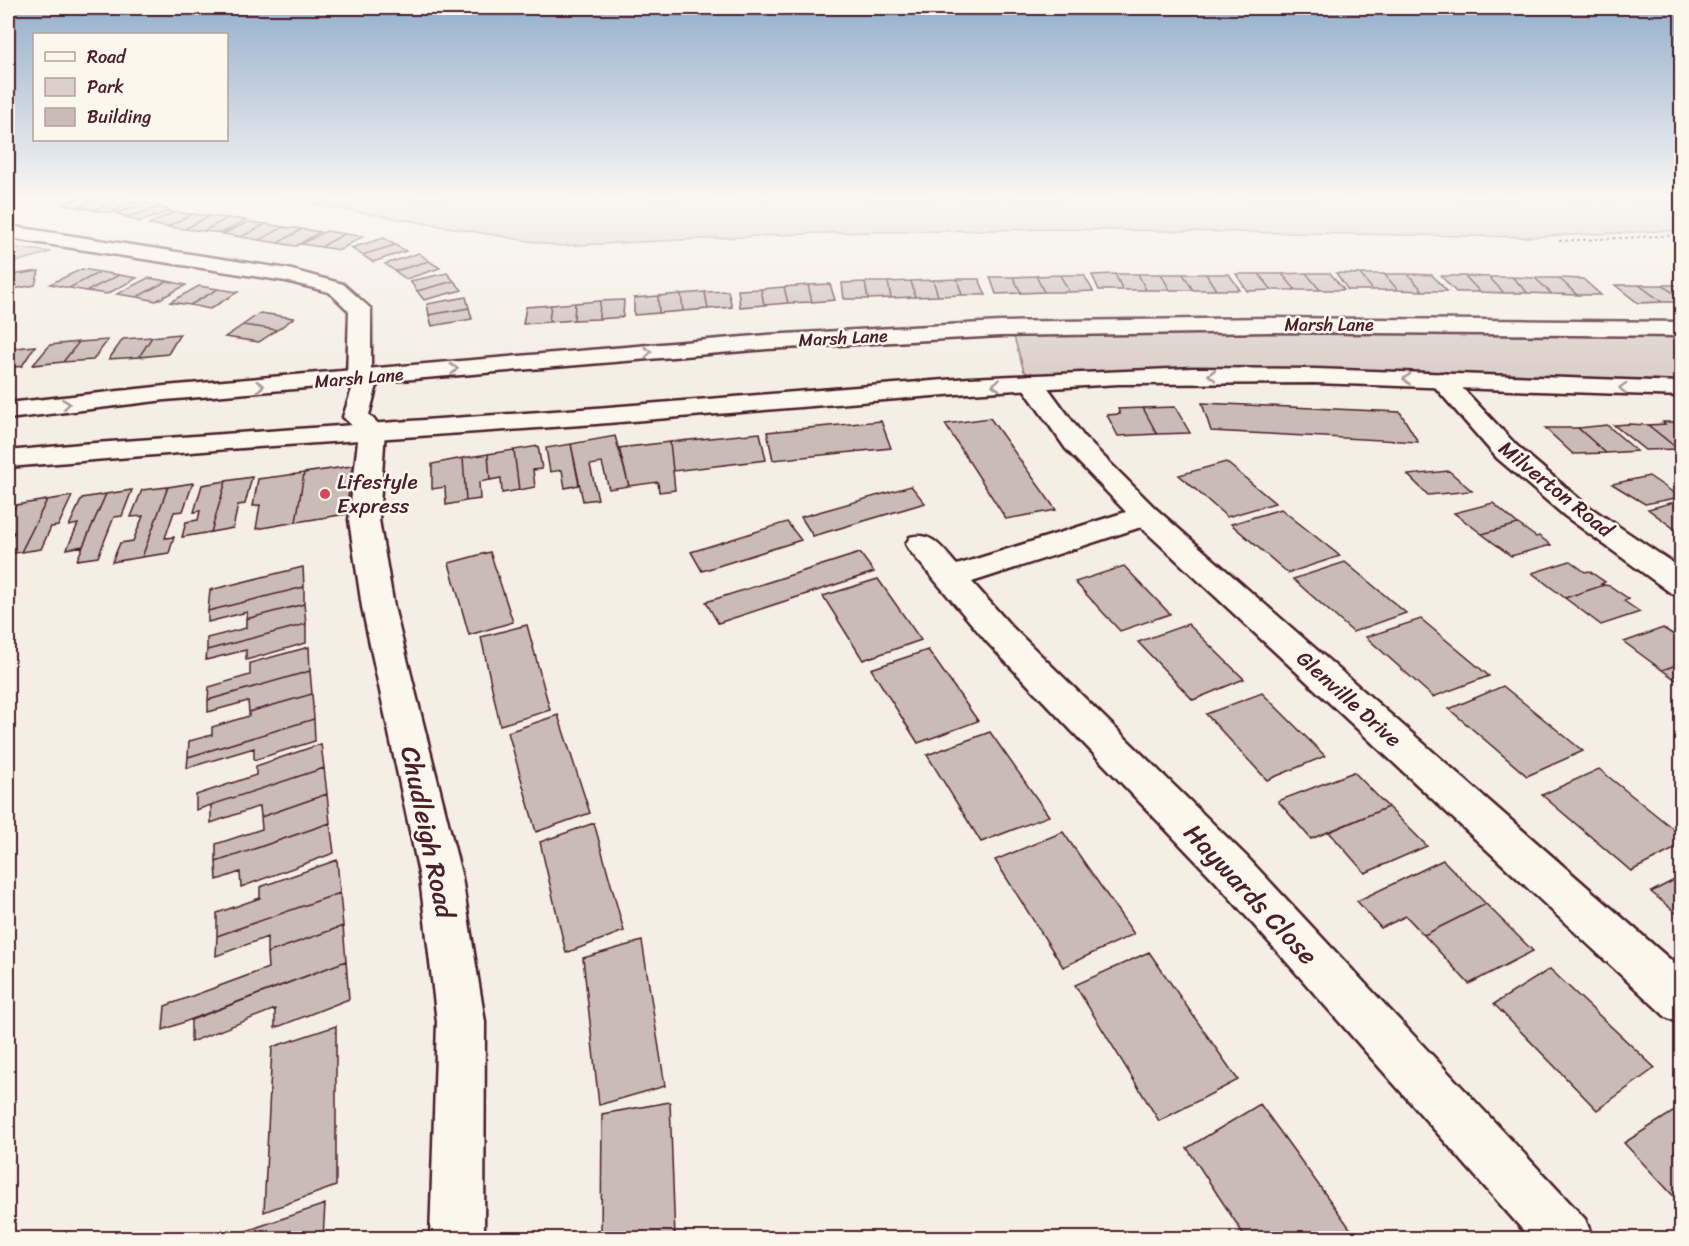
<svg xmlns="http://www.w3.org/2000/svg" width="1689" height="1246" font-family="Sriracha,sans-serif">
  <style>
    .green { fill: #dbd0c9; stroke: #92787a; stroke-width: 1.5 }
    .building { fill: #cabbb6; stroke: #4a1f2b; stroke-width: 1.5 }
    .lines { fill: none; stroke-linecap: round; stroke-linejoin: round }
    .minor-casing { stroke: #4a1f2b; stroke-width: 5 }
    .secondary-casing { stroke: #4a1f2b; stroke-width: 5 }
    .path { stroke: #4a1f2b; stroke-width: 2; stroke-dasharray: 3 3; stroke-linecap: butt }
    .minor { fill: #fbf7ec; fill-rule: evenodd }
    .secondary { fill: #fbf7ec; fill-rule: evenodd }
    .oneway { stroke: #ab9695 }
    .poi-dot { fill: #d1495b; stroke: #fbf7ec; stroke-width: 2 }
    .labels { text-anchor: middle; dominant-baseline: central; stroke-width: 5; stroke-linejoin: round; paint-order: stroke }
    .far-street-label { font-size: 18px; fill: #4a1f2b; stroke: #fbf7ec }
    .poi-label { font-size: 21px; fill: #4a1f2b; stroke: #fbf7ec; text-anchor: start }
    .street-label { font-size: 21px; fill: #4a1f2b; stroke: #fbf7ec }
    .near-street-label { font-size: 26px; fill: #4a1f2b; stroke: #fbf7ec }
  </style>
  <rect width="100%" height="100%" fill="#f4eee4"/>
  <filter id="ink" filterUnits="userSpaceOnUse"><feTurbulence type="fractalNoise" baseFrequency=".0167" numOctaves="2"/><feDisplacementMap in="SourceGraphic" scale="12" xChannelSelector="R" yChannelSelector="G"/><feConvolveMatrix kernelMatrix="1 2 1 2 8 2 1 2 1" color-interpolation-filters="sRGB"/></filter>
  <g filter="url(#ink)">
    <path class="green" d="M 282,199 L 1681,199 L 1682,230 L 1526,237 L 1055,229 L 821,233 L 559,246 Z
      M 8,247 L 51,252 L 8,264 Z
      M 1152,331 L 1681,334 L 1681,381 L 1201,368 L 1032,376 L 1024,371 L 1014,337 L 1017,335 Z"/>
    <path class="building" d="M 75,199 L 96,199 L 78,207 L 62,204 Z
      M 96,199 L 119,199 L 94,210 L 78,207 Z
      M 119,199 L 137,201 L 110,213 L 94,210 Z
      M 148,202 L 160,207 L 127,217 L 116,213 Z
      M 160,207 L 171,211 L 139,222 L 127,217 Z
      M 174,212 L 192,214 L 167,227 L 149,224 Z
      M 192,214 L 209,216 L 185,229 L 167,227 Z
      M 209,216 L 228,218 L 204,231 L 185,229 Z
      M 228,218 L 246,220 L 222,233 L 204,231 Z
      M 248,222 L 266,224 L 241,237 L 223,234 Z
      M 266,224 L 284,227 L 259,240 L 241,237 Z
      M 284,227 L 302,229 L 278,243 L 259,240 Z
      M 302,229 L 320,232 L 296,246 L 278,243 Z
      M 326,231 L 344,234 L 321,247 L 302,244 Z
      M 344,234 L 363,236 L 340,250 L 321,247 Z
      M 384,238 L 395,245 L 362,255 L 351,248 Z
      M 395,245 L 406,251 L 373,262 L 362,255 Z
      M 419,253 L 429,261 L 395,271 L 385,264 Z
      M 429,261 L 440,268 L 406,279 L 395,271 Z
      M 82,269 L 100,272 L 69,288 L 50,284 Z
      M 39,271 L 35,285 L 8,290 L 12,275 Z
      M 100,272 L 119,275 L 87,291 L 69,288 Z
      M 447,273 L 454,281 L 417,291 L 410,281 Z
      M 1306,273 L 1320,290 L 1296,290 L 1282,274 Z
      M 1306,273 L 1330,273 L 1344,290 L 1320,290 Z
      M 1336,273 L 1360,274 L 1373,290 L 1348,290 Z
      M 1115,274 L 1138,274 L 1146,290 L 1123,290 Z
      M 1115,274 L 1123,290 L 1099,290 L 1092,275 Z
      M 1138,274 L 1161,274 L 1170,290 L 1146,290 Z
      M 1161,274 L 1183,274 L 1193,290 L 1170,290 Z
      M 1183,274 L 1206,274 L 1216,290 L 1193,290 Z
      M 1206,274 L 1229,274 L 1240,290 L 1216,290 Z
      M 1236,274 L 1259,274 L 1272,290 L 1247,291 Z
      M 1259,274 L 1282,274 L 1296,290 L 1272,290 Z
      M 1360,274 L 1384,274 L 1398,290 L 1373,290 Z
      M 1384,274 L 1408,274 L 1423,291 L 1398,290 Z
      M 1408,274 L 1432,275 L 1447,291 L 1423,291 Z
      M 119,275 L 137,278 L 107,294 L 87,291 Z
      M 1060,275 L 1069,292 L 1044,292 L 1036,276 Z
      M 1060,275 L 1084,275 L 1093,291 L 1069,292 Z
      M 1036,276 L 1044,292 L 1021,293 L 1013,277 Z
      M 1441,276 L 1465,276 L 1480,292 L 1456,292 Z
      M 1465,276 L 1489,277 L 1504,293 L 1480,292 Z
      M 990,277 L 1013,277 L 1021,293 L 996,294 Z
      M 1489,277 L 1512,277 L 1528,293 L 1504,293 Z
      M 1512,277 L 1535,278 L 1552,294 L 1528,293 Z
      M 148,278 L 167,281 L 137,297 L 117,294 Z
      M 1535,278 L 1559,278 L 1577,295 L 1552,294 Z
      M 1559,278 L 1583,279 L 1601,295 L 1577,295 Z
      M 957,279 L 962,295 L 938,296 L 933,280 Z
      M 957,279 L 979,279 L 986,295 L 962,295 Z
      M 933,280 L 938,296 L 915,297 L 911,281 Z
      M 167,281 L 186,285 L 156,301 L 137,297 Z
      M 454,281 L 462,290 L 424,300 L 417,291 Z
      M 911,281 L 915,297 L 891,298 L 888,282 Z
      M 865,282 L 888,282 L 891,298 L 868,299 Z
      M 865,282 L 868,299 L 844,299 L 842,283 Z
      M 830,284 L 835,300 L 812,302 L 808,285 Z
      M 808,285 L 812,302 L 788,303 L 784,287 Z
      M 1615,285 L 1639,285 L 1662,302 L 1638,303 Z
      M 1639,285 L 1662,285 L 1682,299 L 1682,302 L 1662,302 Z
      M 1662,285 L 1682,285 L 1682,299 Z
      M 199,286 L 218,289 L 190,305 L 170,302 Z
      M 784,287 L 788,303 L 764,305 L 761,289 Z
      M 218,289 L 238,292 L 210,309 L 190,305 Z
      M 761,289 L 764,305 L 740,307 L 738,290 Z
      M 728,291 L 732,307 L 708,309 L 705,292 Z
      M 705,292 L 708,309 L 683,311 L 681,294 Z
      M 681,294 L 683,311 L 659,313 L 658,296 Z
      M 658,296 L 659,313 L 634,315 L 634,298 Z
      M 466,297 L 469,308 L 429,315 L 427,304 Z
      M 624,300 L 623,317 L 599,319 L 600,301 Z
      M 600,301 L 599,319 L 574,320 L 575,303 Z
      M 575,303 L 574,320 L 549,322 L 551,305 Z
      M 551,305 L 549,322 L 523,324 L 526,307 Z
      M 469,308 L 472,319 L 432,326 L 429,315 Z
      M 260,313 L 294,318 L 277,330 L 243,325 Z
      M 243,325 L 277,330 L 259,342 L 225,337 Z
      M 180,334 L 168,354 L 139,357 L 152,337 Z
      M 152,337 L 139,357 L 109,359 L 123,339 Z
      M 108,340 L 93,360 L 63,362 L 79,342 Z
      M 79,342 L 63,362 L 33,365 L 50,345 Z
      M 35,346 L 22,366 L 8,368 L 8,349 Z
      M 1202,403 L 1400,412 L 1418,442 L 1211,431 Z
      M 1175,407 L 1190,433 L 1157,434 L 1143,408 Z
      M 1143,408 L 1157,434 L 1118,436 L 1107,415 L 1120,414 L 1118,409 Z
      M 990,418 L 1056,510 L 1006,519 L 945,424 Z
      M 881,421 L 891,448 L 773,460 L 767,432 Z
      M 1663,422 L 1676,422 L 1682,426 L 1682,449 L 1678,449 L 1648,425 L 1665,424 Z
      M 1628,424 L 1648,425 L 1678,449 L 1645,450 L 1614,425 Z
      M 1607,425 L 1637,451 L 1606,453 L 1578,428 Z
      M 1545,428 L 1578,428 L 1606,453 L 1573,454 Z
      M 760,433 L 766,460 L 673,471 L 670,442 Z
      M 615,436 L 629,486 L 609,489 L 602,463 L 590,465 L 598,499 L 583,501 L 571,444 Z
      M 670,442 L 675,490 L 659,492 L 658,482 L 629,486 L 619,448 Z
      M 571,444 L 579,485 L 565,488 L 562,470 L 550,472 L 546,448 Z
      M 538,446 L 542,469 L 533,470 L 535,487 L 519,490 L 514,450 Z
      M 514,450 L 519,490 L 502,493 L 501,478 L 490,480 L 488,454 Z
      M 488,454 L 490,480 L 479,482 L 480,499 L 466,501 L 463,458 Z
      M 463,458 L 466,501 L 446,505 L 445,487 L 432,489 L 432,464 Z
      M 1226,462 L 1275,503 L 1227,517 L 1179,475 Z
      M 352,466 L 346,514 L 296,522 L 304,473 Z
      M 1449,471 L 1472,491 L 1428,495 L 1408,475 Z
      M 304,473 L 296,522 L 256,529 L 260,505 L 253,506 L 258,479 Z
      M 1649,476 L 1680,497 L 1645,504 L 1612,484 Z
      M 252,477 L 245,504 L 238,505 L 233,528 L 211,532 L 226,481 Z
      M 226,481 L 211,532 L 182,537 L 186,522 L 198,520 L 200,511 L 194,512 L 202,485 Z
      M 193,483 L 183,511 L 174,512 L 165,538 L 174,537 L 169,553 L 142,557 L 168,487 Z
      M 911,486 L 925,503 L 813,536 L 801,517 Z
      M 168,487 L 142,557 L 112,562 L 120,543 L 133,541 L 143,516 L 131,517 L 142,490 Z
      M 132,490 L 122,516 L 114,517 L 98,557 L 77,560 L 106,494 Z
      M 106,494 L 83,546 L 67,549 L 78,524 L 69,526 L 82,498 Z
      M 72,496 L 58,526 L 51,527 L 41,549 L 21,552 L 47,500 Z
      M 47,500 L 21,552 L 8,554 L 8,544 L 14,532 L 8,533 L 8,521 L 16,505 Z
      M 1682,500 L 1680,533 L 1648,509 Z
      M 1493,503 L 1518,524 L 1482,534 L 1454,513 Z
      M 1281,509 L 1340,556 L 1288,573 L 1231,524 Z
      M 787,522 L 801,540 L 702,571 L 691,552 Z
      M 1518,524 L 1536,537 L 1539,536 L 1551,545 L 1511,556 L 1482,534 Z
      M 490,552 L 513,622 L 469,635 L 449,563 Z
      M 860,553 L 874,572 L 718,623 L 706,602 Z
      M 1570,561 L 1585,572 L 1589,571 L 1605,582 L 1601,584 L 1604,585 L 1565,598 L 1532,573 Z
      M 1345,562 L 1406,613 L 1353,632 L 1293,579 Z
      M 1124,566 L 1170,614 L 1120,631 L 1075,582 Z
      M 303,567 L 304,587 L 208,611 L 210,590 Z
      M 878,579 L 921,640 L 863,660 L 823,596 Z
      M 1604,585 L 1610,586 L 1629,599 L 1624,601 L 1640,612 L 1601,625 L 1565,598 Z
      M 304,587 L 304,604 L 246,619 L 247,612 L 208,622 L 208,611 Z
      M 304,604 L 306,624 L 207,650 L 207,638 L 246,628 L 246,619 Z
      M 1421,619 L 1489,676 L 1433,697 L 1366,637 Z
      M 306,624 L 306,643 L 246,660 L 246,650 L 206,660 L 207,650 Z
      M 1188,624 L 1244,679 L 1193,700 L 1138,642 Z
      M 527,625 L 550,710 L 500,725 L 481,637 Z
      M 1663,628 L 1682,640 L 1682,663 L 1662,670 L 1624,642 Z
      M 309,647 L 310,671 L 208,700 L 209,687 L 250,675 L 250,663 Z
      M 928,650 L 978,721 L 918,743 L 871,669 Z
      M 1682,663 L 1682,684 L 1662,670 Z
      M 310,671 L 312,694 L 249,712 L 248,701 L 208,712 L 208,700 Z
      M 1503,686 L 1583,751 L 1527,776 L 1449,709 Z
      M 1262,693 L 1325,756 L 1267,780 L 1206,714 Z
      M 312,694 L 314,719 L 188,757 L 189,741 L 212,735 L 212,727 L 249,716 L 249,712 Z
      M 558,715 L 590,813 L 536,832 L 508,732 Z
      M 314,719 L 315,741 L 254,760 L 254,748 L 187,768 L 188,757 Z
      M 990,732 L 1049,816 L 981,842 L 927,755 Z
      M 321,744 L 324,768 L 196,810 L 196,795 L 256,775 L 256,766 Z
      M 324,768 L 327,794 L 261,817 L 260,806 L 211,823 L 211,805 Z
      M 1599,769 L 1682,836 L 1682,845 L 1631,871 L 1542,795 Z
      M 1354,772 L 1388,807 L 1311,839 L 1278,801 Z
      M 327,794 L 330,823 L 216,862 L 216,844 L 262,829 L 261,817 Z
      M 1388,807 L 1427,846 L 1365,873 L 1329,832 Z
      M 330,823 L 334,853 L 241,887 L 240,872 L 217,880 L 216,862 Z
      M 594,823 L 624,931 L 566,953 L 540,842 Z
      M 1063,832 L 1134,934 L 1063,967 L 995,860 Z
      M 337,860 L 340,893 L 217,936 L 217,913 L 260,898 L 260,887 Z
      M 1443,860 L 1486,904 L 1424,935 L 1406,916 L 1381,928 L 1357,901 Z
      M 1682,876 L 1682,918 L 1651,892 Z
      M 340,893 L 343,926 L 267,953 L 267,937 L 216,956 L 217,936 Z
      M 1486,904 L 1533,951 L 1469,984 L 1424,935 Z
      M 343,926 L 346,961 L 163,1030 L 165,1006 L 268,968 L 267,953 Z
      M 642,941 L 665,1086 L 599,1105 L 583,958 Z
      M 1149,952 L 1238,1080 L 1159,1121 L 1075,985 Z
      M 346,961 L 349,999 L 275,1028 L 275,1009 L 191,1042 L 191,1020 Z
      M 1550,969 L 1655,1068 L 1597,1110 L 1494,1004 Z
      M 336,1026 L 336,1186 L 264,1212 L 272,1047 Z
      M 670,1102 L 675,1238 L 601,1238 L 602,1114 Z
      M 1260,1104 L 1357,1238 L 1246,1238 L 1187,1148 Z
      M 1682,1106 L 1682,1205 L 1624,1143 Z
      M 325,1204 L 323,1238 L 242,1238 L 243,1232 Z"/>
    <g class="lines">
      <defs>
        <path id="minor" d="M 8,226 L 288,269 L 343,284 L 371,309 L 371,377 L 377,385 L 369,415 L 385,430 L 379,520 L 394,607 L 462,878 L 485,1022 L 484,1238 L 430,1238 L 437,1022 L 420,878 L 362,607 L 349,520 L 359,432 L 343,417 L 353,386 L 347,378 L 349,311 L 329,292 L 286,281 L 8,238 Z
          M 1441,373 L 1450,375 L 1517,446 L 1585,504 L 1682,569 L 1682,596 L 1671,593 L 1565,516 L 1497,458 L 1429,380 L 1432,375 Z
          M 1031,375 L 1040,377 L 1084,437 L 1156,509 L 1682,970 L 1682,1024 L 1666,1017 L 1141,527 L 972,582 L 1011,626 L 1246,856 L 1585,1219 L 1593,1238 L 1530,1238 L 1216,882 L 987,642 L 910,551 L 906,544 L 910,537 C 933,531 943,550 957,565 L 1126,512 L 1066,449 L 1019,382 L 1022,377 Z"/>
        <path id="secondary" d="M 1270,318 L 1682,322 L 1682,336 L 1270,332 L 1000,336 L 767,349 L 165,400 L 8,419 L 8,403 L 165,386 L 767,335 L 1000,322 Z
          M 1193,368 L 1315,369 L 1682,382 L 1682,396 L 1315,383 L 1118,384 L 969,393 L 596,424 L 228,449 L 8,467 L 8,451 L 81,444 L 596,408 L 969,378 Z"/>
      </defs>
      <use href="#minor" class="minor-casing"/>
      <use href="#secondary" class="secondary-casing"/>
      <path class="path" d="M 1566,199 L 1682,203
        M 1559,241 L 1682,235"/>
      <use href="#minor" class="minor"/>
      <use href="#secondary" class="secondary"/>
    </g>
    <defs><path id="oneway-chevron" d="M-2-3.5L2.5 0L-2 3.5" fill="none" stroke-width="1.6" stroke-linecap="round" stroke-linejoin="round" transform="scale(1.5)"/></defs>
    <g class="oneway">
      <use href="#oneway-chevron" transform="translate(648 352) rotate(-5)"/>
      <use href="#oneway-chevron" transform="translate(454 369) rotate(-5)"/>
      <use href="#oneway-chevron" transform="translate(1212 375) rotate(-180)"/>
      <use href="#oneway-chevron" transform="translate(1407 379) rotate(-178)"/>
      <use href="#oneway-chevron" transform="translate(996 385) rotate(176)"/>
      <use href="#oneway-chevron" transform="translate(260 386) rotate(-4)"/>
      <use href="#oneway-chevron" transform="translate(1623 388) rotate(-178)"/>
      <use href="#oneway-chevron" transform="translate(66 404) rotate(-7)"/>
    </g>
  </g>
  <linearGradient id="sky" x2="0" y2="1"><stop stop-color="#95afcd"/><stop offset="0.53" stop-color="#faf7f3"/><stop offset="1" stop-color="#faf7f3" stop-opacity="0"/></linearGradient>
  <rect width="1689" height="374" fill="url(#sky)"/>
  <circle class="poi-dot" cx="325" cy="494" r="6"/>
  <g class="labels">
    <g class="far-street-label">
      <text x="1329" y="325">Marsh Lane</text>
      <text transform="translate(843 338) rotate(-3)">Marsh Lane</text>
      <text transform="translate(359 378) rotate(-5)">Marsh Lane</text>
    </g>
    <g class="poi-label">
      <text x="337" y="482">Lifestyle<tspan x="337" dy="24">Express</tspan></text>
    </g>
    <g class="street-label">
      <text transform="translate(1556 489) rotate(39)">Milverton Road</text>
      <text transform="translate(1349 699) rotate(42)">Glenville Drive</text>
    </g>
    <g class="near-street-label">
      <text transform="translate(428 832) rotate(78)">Chudleigh Road</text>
      <text transform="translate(1251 894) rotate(47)">Haywards Close</text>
    </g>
  </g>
  <rect width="1689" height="1246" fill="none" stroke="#fbf7ec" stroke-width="30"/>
  <rect x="15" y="15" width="1659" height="1216" fill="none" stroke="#4a1f2b" stroke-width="2" filter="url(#ink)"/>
  <rect x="33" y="33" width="195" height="108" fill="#fbf7ec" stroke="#b4a19f" stroke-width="1.5"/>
  <rect x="45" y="52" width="30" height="9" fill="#fbf7ec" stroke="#b4a19f" stroke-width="1.5"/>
  <text x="87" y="63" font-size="18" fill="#4a1f2b">Road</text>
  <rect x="45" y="78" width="30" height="18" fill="#dbd0c9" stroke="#b4a19f" stroke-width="1.5"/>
  <text x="87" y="93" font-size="18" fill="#4a1f2b">Park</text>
  <rect x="45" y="108" width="30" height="18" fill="#cabbb6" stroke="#b4a19f" stroke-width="1.5"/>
  <text x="87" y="123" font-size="18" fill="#4a1f2b">Building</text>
</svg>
